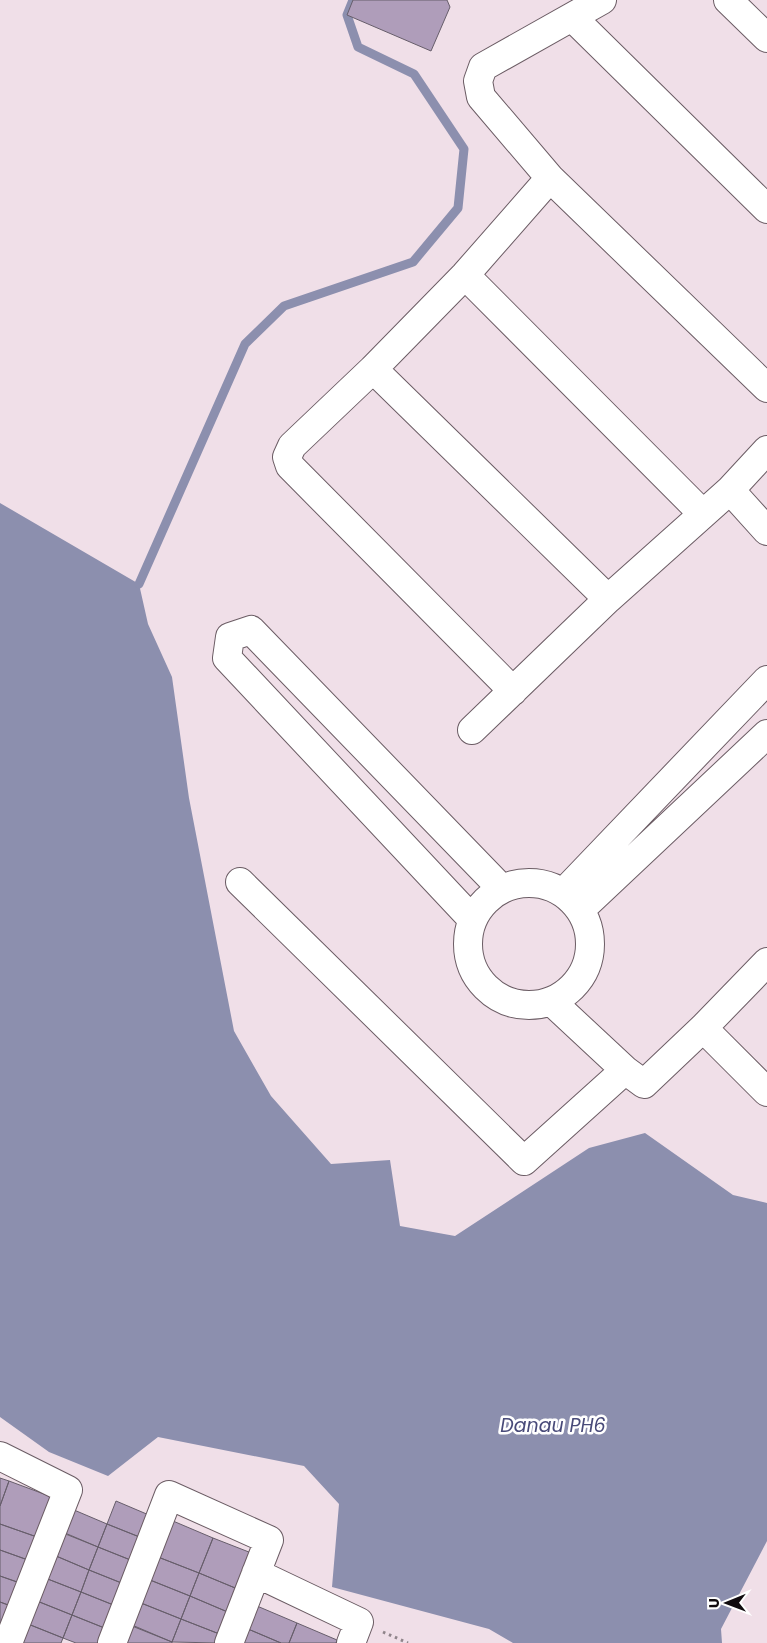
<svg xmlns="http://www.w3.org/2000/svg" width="767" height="1643" font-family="Poppins,sans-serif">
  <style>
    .water { fill: #8c8fae }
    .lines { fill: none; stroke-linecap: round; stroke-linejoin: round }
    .stream { stroke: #8c8fae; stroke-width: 9 }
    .building { fill: #af9dba; stroke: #675e6b }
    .minor-casing { stroke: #6b5c64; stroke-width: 30 }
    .path { stroke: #90858b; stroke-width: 3; stroke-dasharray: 2.5 4; stroke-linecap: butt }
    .minor { stroke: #fff; stroke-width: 28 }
    .labels { text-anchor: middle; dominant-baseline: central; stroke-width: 5; stroke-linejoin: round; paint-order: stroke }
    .water-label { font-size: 19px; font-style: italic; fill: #484a79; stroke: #fff }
  </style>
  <rect width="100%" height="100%" fill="#f0dfe8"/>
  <path class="water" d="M 0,503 L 139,584 L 148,624 L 172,677 L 189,798 L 234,1031 L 271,1096 L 331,1164 L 390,1160 L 400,1226 L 455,1236 L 589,1148 L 645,1133 L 733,1195 L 767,1203 L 767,1541 L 721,1629 L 722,1643 L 513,1643 L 489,1629 L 332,1587 L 339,1504 L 304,1466 L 158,1437 L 108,1476 L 49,1452 L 0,1417 Z"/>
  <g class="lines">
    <path class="stream" d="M 139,584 L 245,344 L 284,306 L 413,262 L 458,208 L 464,149 L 414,74 L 358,47 L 347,15 L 353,0"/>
  </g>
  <path class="building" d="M 353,0 L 447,0 L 450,7 L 431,51 L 347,15 Z
    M 0,1478 L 9,1481 L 0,1506 Z
    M 9,1481 L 52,1497 L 37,1537 L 0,1524 L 0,1506 Z
    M 116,1501 L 156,1518 L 147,1540 L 107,1524 Z
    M 67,1507 L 107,1524 L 98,1547 L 58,1530 Z
    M 173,1521 L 213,1538 L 199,1573 L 158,1557 Z
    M 0,1524 L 37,1537 L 28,1560 L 0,1550 Z
    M 107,1524 L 147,1540 L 138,1563 L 98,1547 Z
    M 58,1531 L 98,1547 L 89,1570 L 49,1553 Z
    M 213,1538 L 254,1554 L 240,1590 L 199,1573 Z
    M 98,1547 L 138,1563 L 129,1586 L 89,1570 Z
    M 0,1550 L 28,1560 L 20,1583 L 0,1576 Z
    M 49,1553 L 89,1570 L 81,1592 L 40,1576 Z
    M 158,1557 L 199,1573 L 190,1596 L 150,1580 Z
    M 89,1570 L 129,1586 L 121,1608 L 81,1592 Z
    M 199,1573 L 240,1590 L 230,1613 L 190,1596 Z
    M 0,1576 L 20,1583 L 11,1606 L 0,1602 Z
    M 40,1576 L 81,1592 L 72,1615 L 32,1599 Z
    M 150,1580 L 190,1596 L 181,1619 L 141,1603 Z
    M 81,1592 L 121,1608 L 112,1631 L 72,1615 Z
    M 190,1596 L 230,1613 L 222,1635 L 181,1619 Z
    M 32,1599 L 72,1615 L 63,1638 L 23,1622 Z
    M 0,1602 L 11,1606 L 0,1628 Z
    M 141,1603 L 181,1619 L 172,1642 L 132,1626 Z
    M 257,1606 L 297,1623 L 289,1643 L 281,1643 L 248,1629 Z
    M 72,1615 L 112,1631 L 107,1643 L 76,1643 L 63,1638 Z
    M 181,1619 L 222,1635 L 219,1643 L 172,1642 Z
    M 23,1622 L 63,1638 L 61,1643 L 14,1643 Z
    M 297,1623 L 337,1640 L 336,1643 L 289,1643 Z
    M 132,1625 L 172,1642 L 172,1643 L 125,1643 Z
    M 248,1629 L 281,1643 L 242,1643 Z"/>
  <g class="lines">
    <defs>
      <path id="minor" d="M 602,0 L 483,67 L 478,81 L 481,97 L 550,178 L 767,388
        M 728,0 L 767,38
        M 572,17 L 767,209
        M 465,275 L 703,514
        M 373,369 L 608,599
        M 730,490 L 767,531
        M 513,691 L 290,466 L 287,457 L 292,446 L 373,369 L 465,275 L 550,178
        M 472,730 L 608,599 L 730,490 L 767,450
        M 240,882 L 524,1161 L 625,1070
        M468 944a61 61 0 1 1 122 0a61 61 0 1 1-122 0Z
        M 564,892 L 767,680
        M 581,909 L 767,734
        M 472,919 L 227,658 L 230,637 L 251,630 L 501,888
        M 552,1002 L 625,1070 L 644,1084 L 703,1028 L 767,962
        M 703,1028 L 767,1092
        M 0,1456 L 68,1490 L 8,1643
        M 256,1573 L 359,1622 L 351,1643
        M 112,1643 L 169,1495 L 269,1540 L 229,1643"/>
    </defs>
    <use href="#minor" class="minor-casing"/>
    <path class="path" d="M 383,1632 L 408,1643"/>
    <use href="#minor" class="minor"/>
  </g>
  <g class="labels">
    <g class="water-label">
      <text x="553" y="1425">Danau PH6</text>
    </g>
  </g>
  <g transform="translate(727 1603) rotate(269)" stroke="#ffffff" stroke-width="4" paint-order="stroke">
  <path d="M0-4L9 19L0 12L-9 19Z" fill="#100b0e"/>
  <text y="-8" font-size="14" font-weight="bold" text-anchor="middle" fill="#100b0e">U</text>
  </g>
</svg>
